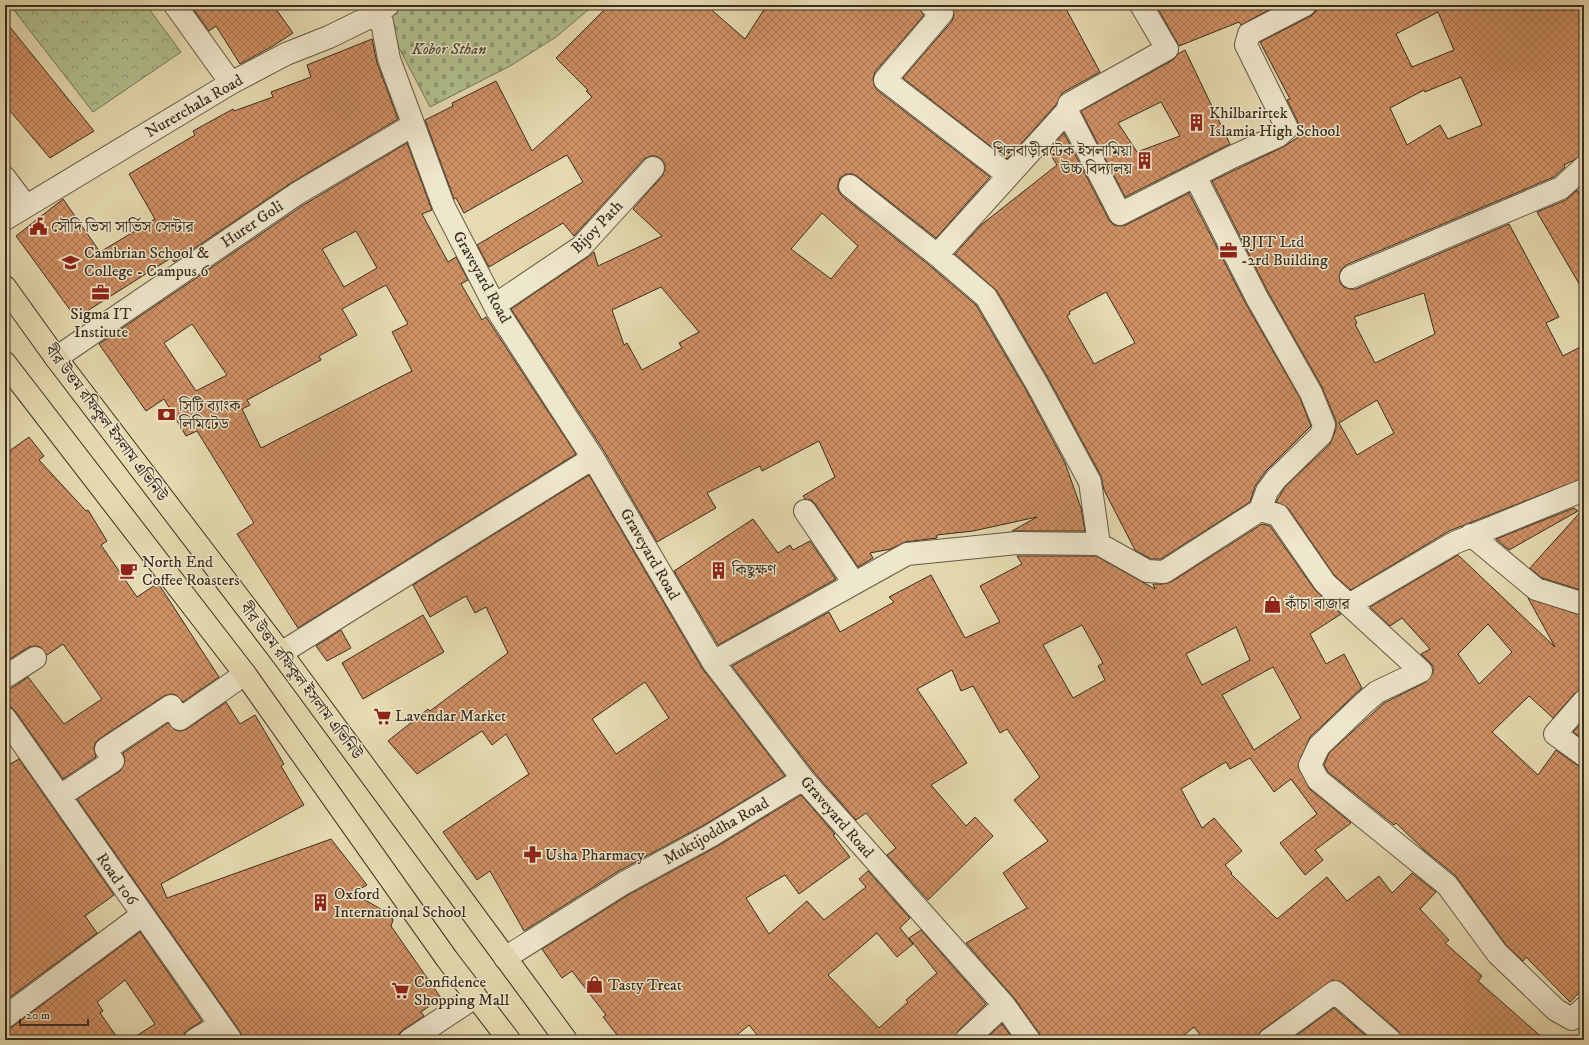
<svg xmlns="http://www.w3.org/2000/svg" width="1589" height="1045" font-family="'IM FELL DW Pica','Noto Serif Bengali',serif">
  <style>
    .forest { fill: url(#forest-crowns); stroke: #757758 }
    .cemetery { fill: url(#cemetery-stones); stroke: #757758 }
    .building { fill: url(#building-cross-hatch); stroke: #392e22; fill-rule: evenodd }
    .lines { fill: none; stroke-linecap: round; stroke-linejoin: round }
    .minor-casing { stroke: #645946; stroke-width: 24 }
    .major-casing { stroke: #392e22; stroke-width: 24 }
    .minor { stroke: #efe7cc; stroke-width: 22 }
    .major { stroke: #e6dab0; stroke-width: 22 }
    .labels { text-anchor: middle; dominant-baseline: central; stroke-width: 3; stroke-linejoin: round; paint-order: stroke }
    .park-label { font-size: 16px; font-style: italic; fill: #514b38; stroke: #efe7cc }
    .street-label { font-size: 16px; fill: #392e22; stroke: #efe7cc }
    .poi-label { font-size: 16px; fill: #392e22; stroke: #efe7cc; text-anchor: start }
  </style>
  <defs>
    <pattern id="forest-crowns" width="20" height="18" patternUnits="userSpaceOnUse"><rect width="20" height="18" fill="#b1c08e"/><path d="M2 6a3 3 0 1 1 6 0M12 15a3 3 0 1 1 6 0" fill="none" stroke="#919c74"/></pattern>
    <pattern id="cemetery-stones" width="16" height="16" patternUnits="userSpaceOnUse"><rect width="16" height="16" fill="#b1c08e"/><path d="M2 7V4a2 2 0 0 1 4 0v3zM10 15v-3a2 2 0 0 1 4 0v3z" fill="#919c74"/></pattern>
    <pattern id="building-cross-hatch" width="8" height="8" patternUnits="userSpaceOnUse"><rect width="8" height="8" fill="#cf9064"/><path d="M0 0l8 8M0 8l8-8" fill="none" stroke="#a97652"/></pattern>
  </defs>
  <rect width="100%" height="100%" fill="#e6dab0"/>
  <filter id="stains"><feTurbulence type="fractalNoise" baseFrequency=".005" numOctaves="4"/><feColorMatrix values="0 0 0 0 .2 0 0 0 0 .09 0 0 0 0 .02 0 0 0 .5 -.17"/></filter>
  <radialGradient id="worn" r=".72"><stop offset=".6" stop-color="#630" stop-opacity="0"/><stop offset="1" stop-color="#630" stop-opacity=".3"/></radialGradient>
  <path class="forest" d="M 10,5 L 146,5 L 181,52 L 93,112 Z"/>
  <path class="cemetery" d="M 404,5 L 594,5 L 556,37 L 510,66 L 430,107 L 385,21 Z"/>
  <path class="building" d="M 190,5 L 273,5 L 293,33 L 273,46 L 240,64 L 216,26 L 209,31 Z
    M 609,5 L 706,5 L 745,39 L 767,5 L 919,5 L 920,10 L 924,15 L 875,72 L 873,78 L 874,85 L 877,90 L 990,177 L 936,238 L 857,176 L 852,174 L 846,174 L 840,178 L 838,184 L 838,190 L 842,196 L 929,265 L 976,305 L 1026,390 L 1065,463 L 1081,508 L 1085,531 L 1012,531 L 1037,517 L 973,531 L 937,535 L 937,538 L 905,542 L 891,549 L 870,553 L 873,558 L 858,567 L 815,504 L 811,500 L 805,499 L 803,496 L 835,477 L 819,441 L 762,471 L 760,466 L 707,493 L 716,508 L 657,542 L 604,451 L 511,309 L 588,257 L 594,252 L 598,266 L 662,236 L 633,209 L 662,176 L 665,170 L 665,164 L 661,159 L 656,156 L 650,156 L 644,159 L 574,236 L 563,223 L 489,267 L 477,245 L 583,182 L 567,155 L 464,213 L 456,198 L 454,199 L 425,120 L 453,106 L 452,103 L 496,81 L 532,151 L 592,97 L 586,91 L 588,90 L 556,58 ZM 822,213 L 858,246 L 831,279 L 791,249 ZM 661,287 L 699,332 L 679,343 L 682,348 L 642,370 L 627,343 L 624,345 L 612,310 Z
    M 951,5 L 1064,5 L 1100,72 L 1062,93 L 1056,105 L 1007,159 L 903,78 L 952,21 L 954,15 Z
    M 1156,5 L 1278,5 L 1241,25 L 1239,22 L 1179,46 Z
    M 1317,5 L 1584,5 L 1584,155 L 1564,165 L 1565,167 L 1554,177 L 1346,265 L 1341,270 L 1339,276 L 1340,282 L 1344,287 L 1350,289 L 1356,289 L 1509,224 L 1559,317 L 1546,323 L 1563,356 L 1584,345 L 1584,478 L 1449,531 L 1351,590 L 1334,575 L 1288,508 L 1276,502 L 1285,487 L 1330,444 L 1336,429 L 1336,421 L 1322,387 L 1268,292 L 1212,181 L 1283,147 L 1300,136 L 1298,122 L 1287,100 L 1290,99 L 1260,42 L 1311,16 L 1316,11 ZM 1438,12 L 1454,50 L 1412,67 L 1396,34 ZM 1461,77 L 1482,125 L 1448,139 L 1440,125 L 1407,145 L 1390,108 L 1424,90 L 1425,92 ZM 1424,293 L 1435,334 L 1375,363 L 1355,324 L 1357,323 L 1354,317 ZM 1377,400 L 1394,433 L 1357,455 L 1339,423 Z
    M 5,21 L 94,131 L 50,158 L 5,105 Z
    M 372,39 L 377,63 L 398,119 L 291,183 L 174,262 L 171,258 L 76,318 L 16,236 L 63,199 L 100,252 L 155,219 L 129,174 L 195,135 L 193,131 L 233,109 L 234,111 L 273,97 L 271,92 L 311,77 L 307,65 Z
    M 1185,50 L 1230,144 L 1125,197 L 1081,111 L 1173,60 L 1178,54 ZM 1161,102 L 1180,136 L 1137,152 L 1118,123 Z
    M 1064,133 L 1109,220 L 1114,225 L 1120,226 L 1126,225 L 1189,193 L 1246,304 L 1300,398 L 1311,426 L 1266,471 L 1255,486 L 1250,502 L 1161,559 L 1151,559 L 1135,550 L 1104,490 L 1101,476 L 1048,378 L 997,291 L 955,254 L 981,225 L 1057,165 L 1048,151 ZM 1106,292 L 1135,343 L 1094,364 L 1067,316 L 1070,314 L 1069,312 Z
    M 407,143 L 432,210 L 422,214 L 448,262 L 456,257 L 468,280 L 461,284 L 482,320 L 486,317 L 576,454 L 298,628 L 237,534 L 254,523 L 197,431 L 186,436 L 164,399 L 146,411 L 99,344 L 305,204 ZM 356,231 L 377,268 L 344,287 L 322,249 ZM 386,285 L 408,324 L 392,332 L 412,371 L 261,448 L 242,409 L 250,405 L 247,400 L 321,360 L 319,356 L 357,335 L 342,309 ZM 192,324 L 227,375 L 196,391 L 164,343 Z
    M 1577,190 L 1584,202 L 1584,292 L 1537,212 L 1566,200 Z
    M 29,437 L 44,456 L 39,460 L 86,511 L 88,510 L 107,541 L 101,545 L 137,597 L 158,583 L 219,677 L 183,702 L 176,695 L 170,694 L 164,696 L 99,739 L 95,743 L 94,749 L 96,757 L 63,779 L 15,711 L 11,707 L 5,706 L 5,689 L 12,688 L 28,677 L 64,724 L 102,699 L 63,644 L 47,655 L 40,647 L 34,646 L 29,647 L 5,662 L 5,454 Z
    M 589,475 L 702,668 L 785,776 L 704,825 L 617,872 L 524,931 L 490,871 L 477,880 L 443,832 L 529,774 L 506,734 L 492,745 L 482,731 L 417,774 L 388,741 L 428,709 L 430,711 L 508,653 L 486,607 L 475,613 L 466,596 L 430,617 L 413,585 ZM 645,682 L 669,718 L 616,754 L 592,719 Z
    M 1574,508 L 1578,511 L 1509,550 L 1496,539 Z
    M 1584,508 L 1584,591 L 1542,578 L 1530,568 Z
    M 753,519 L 778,553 L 790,545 L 793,550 L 810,541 L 836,579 L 718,645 L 674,571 Z
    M 1262,524 L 1270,526 L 1315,590 L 1341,614 L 1310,634 L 1326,664 L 1344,654 L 1362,688 L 1310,737 L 1298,766 L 1310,789 L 1351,823 L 1315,850 L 1323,860 L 1305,875 L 1280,843 L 1317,814 L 1291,779 L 1274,792 L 1250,758 L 1230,769 L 1226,762 L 1181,789 L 1202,828 L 1214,818 L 1242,851 L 1225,865 L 1232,873 L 1231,874 L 1277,919 L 1327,877 L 1347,901 L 1379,876 L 1392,893 L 1412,873 L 1436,892 L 1420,909 L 1449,940 L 1445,943 L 1482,976 L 1478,981 L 1545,1040 L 1402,1040 L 1398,1031 L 1343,983 L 1333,980 L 1262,1030 L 1258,1035 L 1257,1040 L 1204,1040 L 1194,1027 L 1178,1040 L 1041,1040 L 1039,1033 L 1014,998 L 966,943 L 1027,908 L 1003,873 L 1048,841 L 1014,800 L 1040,777 L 1007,729 L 1000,733 L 973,686 L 961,691 L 952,670 L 917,689 L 967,763 L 931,785 L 966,826 L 975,817 L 993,836 L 928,900 L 887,855 L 896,848 L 866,813 L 856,820 L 813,771 L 732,666 L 829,612 L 840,632 L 894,602 L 889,597 L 931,575 L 965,638 L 1000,622 L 980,586 L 1022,564 L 1017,556 L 1096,556 L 1155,589 L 1153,584 L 1163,584 L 1171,582 ZM 1082,625 L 1103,663 L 1098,666 L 1105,680 L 1073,698 L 1043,645 ZM 1236,627 L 1250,660 L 1202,685 L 1186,654 ZM 1273,667 L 1301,718 L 1254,750 L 1222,695 Z
    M 1458,555 L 1555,647 L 1528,598 L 1584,616 L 1584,689 L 1575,693 L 1553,718 L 1529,696 L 1492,732 L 1538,775 L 1556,750 L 1577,765 L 1584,767 L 1584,988 L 1570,1002 L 1526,957 L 1523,961 L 1506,945 L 1455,875 L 1425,851 L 1396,823 L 1394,825 L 1328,772 L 1324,765 L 1329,753 L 1384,703 L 1426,682 L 1433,673 L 1433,666 L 1421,654 L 1430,649 L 1402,618 L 1390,626 L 1370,607 ZM 1488,624 L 1512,652 L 1479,684 L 1458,654 Z
    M 423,615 L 444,652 L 363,699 L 342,663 Z
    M 341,630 L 351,648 L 327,661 L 316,646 Z
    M 226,702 L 240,724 L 255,715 L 284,764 L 281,766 L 304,805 L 161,884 L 167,898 L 331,839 L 367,885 L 353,893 L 391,915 L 393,920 L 391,926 L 441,998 L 421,1012 L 424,1016 L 403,1030 L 399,1034 L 398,1040 L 243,1040 L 241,1033 L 77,799 L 120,771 L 125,761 L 123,753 L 168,723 L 175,730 L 181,731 L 187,729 Z
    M 1584,720 L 1584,740 L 1573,732 Z
    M 19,759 L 114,895 L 85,916 L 97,933 L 5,1001 L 5,767 Z
    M 801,795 L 835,834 L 833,835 L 850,857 L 799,894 L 785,875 L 746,898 L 769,934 L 807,901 L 824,920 L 866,887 L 859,879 L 868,871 L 910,918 L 900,928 L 913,944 L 897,957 L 877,933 L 828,975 L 879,1028 L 908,1002 L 906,1000 L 937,973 L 909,938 L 921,930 L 986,1004 L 958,1031 L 954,1040 L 761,1040 L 749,1025 L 731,1040 L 621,1040 L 603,1017 L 606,1015 L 572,971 L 562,978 L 542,949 L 630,894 L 716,847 Z
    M 140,932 L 202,1021 L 188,1030 L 184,1034 L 183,1040 L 130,1040 L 155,1024 L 125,980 L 97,1002 L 103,1011 L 100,1013 L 119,1040 L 5,1040 L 5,1029 L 12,1027 Z
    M 1334,1008 L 1371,1040 L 1290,1040 Z
    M 1002,1024 L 1014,1040 L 984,1040 Z"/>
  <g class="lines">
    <defs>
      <path id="minor" d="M 175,5 L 231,83
        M 375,5 L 380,12 L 389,59 L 444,207 L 497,310 L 593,458 L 713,662 L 803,779 L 1004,1005 L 1029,1040
        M 931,5 L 942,13 L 885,80 L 1008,175
        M 1067,111 L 1069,104 L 1167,49 L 1141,5
        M 1195,176 L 1257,298 L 1311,393 L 1324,425 L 1321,435 L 1276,479 L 1267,491 L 1260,510
        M 5,178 L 26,206
        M 850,186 L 937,255 L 986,297 L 1037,384 L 1090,482 L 1099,544
        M 5,219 L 231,83 L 286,54 L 329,37 L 380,12 L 388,5
        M 937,255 L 1067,111 L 1120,214 L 1232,157 L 1278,136 L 1287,128 L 1246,45 L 1249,34 L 1305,5
        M 1351,277 L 1561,188 L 1584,167
        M 495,305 L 581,247 L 653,168
        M 56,358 L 298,193 L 413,125
        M 805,511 L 854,583
        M 1471,535 L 1536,589 L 1584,604
        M 1349,605 L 1421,671 L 1377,692 L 1364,703 L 1319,746 L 1310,765 L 1318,780 L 1447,885 L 1497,953 L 1556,1010 L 1572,1019 L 1584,1008
        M 281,653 L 593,458
        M 713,662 L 907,554 L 1017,543 L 1099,544 L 1147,571 L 1164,572 L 1260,510 L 1278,515 L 1325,583 L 1349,605 L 1454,543 L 1584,490
        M 5,677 L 35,658
        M 1584,701 L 1555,734 L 1584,755
        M 5,718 L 231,1040
        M 60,796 L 113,761 L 106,749 L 171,706 L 180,719 L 245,674
        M 505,958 L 624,883 L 710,836 L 803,779
        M 5,1017 L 142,915
        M 195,1040 L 220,1025
        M 410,1040 L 475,997
        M 966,1040 L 1004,1005
        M 1269,1040 L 1335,992 L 1390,1040"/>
      <path id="major" d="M 5,287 L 56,358 L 281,653 L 566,1040
        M 5,363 L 245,674 L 447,959 L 509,1040"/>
    </defs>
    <use href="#minor" class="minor-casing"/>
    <use href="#major" class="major-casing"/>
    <use href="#minor" class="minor"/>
    <use href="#major" class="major"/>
  </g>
  <defs>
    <symbol id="building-bare" viewBox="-9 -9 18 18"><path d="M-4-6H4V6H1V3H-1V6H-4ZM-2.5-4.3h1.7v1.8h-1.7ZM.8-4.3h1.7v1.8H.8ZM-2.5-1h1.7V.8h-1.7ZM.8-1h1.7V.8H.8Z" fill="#8f2418" stroke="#efe7cc" stroke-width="2.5" paint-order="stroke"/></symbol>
    <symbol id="civic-bare" viewBox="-9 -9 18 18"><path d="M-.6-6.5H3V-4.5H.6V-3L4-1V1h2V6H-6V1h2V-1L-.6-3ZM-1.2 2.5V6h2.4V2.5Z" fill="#8f2418" stroke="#efe7cc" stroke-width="2.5" paint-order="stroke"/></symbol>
    <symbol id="office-bare" viewBox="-9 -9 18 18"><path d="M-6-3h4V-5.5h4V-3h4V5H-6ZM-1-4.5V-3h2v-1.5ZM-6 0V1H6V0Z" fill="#8f2418" stroke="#efe7cc" stroke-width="2.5" paint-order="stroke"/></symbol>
    <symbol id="university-bare" viewBox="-9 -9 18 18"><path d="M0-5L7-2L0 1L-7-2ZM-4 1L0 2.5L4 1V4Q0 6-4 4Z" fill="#8f2418" stroke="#efe7cc" stroke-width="2.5" paint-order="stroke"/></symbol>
    <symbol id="bank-bare" viewBox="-9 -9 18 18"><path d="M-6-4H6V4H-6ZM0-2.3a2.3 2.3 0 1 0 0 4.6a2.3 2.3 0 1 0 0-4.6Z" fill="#8f2418" stroke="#efe7cc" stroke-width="2.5" paint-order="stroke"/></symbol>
    <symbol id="cafe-bare" viewBox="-9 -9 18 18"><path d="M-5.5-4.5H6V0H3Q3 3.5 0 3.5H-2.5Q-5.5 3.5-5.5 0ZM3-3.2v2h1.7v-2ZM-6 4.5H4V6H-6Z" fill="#8f2418" stroke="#efe7cc" stroke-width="2.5" paint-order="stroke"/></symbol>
    <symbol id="shop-bare" viewBox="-9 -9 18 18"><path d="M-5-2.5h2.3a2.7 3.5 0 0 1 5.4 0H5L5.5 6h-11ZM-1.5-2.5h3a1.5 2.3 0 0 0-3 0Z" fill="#8f2418" stroke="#efe7cc" stroke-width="2.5" paint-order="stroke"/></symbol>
    <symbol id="supermarket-bare" viewBox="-9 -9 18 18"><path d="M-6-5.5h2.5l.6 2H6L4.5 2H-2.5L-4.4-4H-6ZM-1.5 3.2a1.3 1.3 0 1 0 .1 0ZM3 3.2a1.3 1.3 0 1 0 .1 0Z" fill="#8f2418" stroke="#efe7cc" stroke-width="2.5" paint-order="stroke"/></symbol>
    <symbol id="pharmacy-bare" viewBox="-9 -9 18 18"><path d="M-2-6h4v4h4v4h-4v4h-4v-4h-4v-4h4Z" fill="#8f2418" stroke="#efe7cc" stroke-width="2.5" paint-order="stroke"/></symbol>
  </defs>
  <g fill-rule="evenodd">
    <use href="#building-bare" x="1184" y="110" width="25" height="25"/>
    <use href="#building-bare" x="1132" y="148" width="25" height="25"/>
    <use href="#civic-bare" x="26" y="214" width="25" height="25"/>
    <use href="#office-bare" x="1216" y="238" width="25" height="25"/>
    <use href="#university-bare" x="58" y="250" width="25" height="25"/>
    <use href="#office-bare" x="88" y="280" width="25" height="25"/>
    <use href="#bank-bare" x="154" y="402" width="25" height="25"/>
    <use href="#building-bare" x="706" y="558" width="25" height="25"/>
    <use href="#cafe-bare" x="116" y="558" width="25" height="25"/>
    <use href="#shop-bare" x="1260" y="592" width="25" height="25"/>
    <use href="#supermarket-bare" x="370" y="704" width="25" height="25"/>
    <use href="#pharmacy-bare" x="520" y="842" width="25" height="25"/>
    <use href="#building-bare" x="308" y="890" width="25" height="25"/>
    <use href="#shop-bare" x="582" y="972" width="25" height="25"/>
    <use href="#supermarket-bare" x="388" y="978" width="25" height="25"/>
  </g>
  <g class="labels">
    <g class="park-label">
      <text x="449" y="49">Kobor Sthan</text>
    </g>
    <g class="street-label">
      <text transform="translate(194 106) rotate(-30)">Nurerchala Road</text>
      <text transform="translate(252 224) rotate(-34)">Hurer Goli</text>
      <text transform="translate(597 227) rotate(-46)">Bijoy Path</text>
      <text transform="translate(482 277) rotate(61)">Graveyard Road</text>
      <text transform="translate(106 423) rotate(53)">বীর উত্তম রফিকুল ইসলাম এভিনিউ</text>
      <text transform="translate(650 554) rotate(60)">Graveyard Road</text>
      <text transform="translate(301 681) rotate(53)">বীর উত্তম রফিকুল ইসলাম এভিনিউ</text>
      <text transform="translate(837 817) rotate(49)">Graveyard Road</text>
      <text transform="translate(716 831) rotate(-30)">Muktijoddha Road</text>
      <text transform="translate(117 879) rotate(55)">Road 106</text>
    </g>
    <g class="poi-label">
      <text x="1209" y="113">Khilbarirtek<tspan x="1209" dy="18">Islamia High School</tspan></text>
      <text x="1132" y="151" text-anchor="end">খিলবাড়ীরটেক ইসলামিয়া<tspan x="1132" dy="18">উচ্চ বিদ্যালয়</tspan></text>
      <text x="51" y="227">সৌদি ভিসা সার্ভিস সেন্টার</text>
      <text x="1241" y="242">BJIT Ltd<tspan x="1241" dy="18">-2rd Building</tspan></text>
      <text x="84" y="253">Cambrian School &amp;<tspan x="84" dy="18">College - Campus 6</tspan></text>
      <text x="101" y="314" text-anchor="middle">Sigma IT<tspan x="101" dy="18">Institute</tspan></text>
      <text x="179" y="406">সিটি ব্যাংক<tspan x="179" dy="18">লিমিটেড</tspan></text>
      <text x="142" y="562">North End<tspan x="142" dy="18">Coffee Roasters</tspan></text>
      <text x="732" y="570">কিছুক্ষণ</text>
      <text x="1285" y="604">কাঁচা বাজার</text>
      <text x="395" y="716">Lavendar Market</text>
      <text x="545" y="855">Usha Pharmacy</text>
      <text x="334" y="894">Oxford<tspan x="334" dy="18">International School</tspan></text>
      <text x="414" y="982">Confidence<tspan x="414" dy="18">Shopping Mall</tspan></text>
      <text x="608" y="985">Tasty Treat</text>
    </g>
  </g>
  <rect width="1589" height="1045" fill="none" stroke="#e6dab0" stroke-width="20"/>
  <rect x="6" y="6" width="1577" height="1033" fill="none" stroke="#392e22" stroke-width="2"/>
  <rect x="10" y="10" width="1569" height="1025" fill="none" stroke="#392e22"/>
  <path d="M20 1019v6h68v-6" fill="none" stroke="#392e22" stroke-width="2"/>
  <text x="26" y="1019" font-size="12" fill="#392e22" stroke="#efe7cc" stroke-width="3" paint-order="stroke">20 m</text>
  <rect width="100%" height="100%" filter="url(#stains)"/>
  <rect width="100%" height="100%" fill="url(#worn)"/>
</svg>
